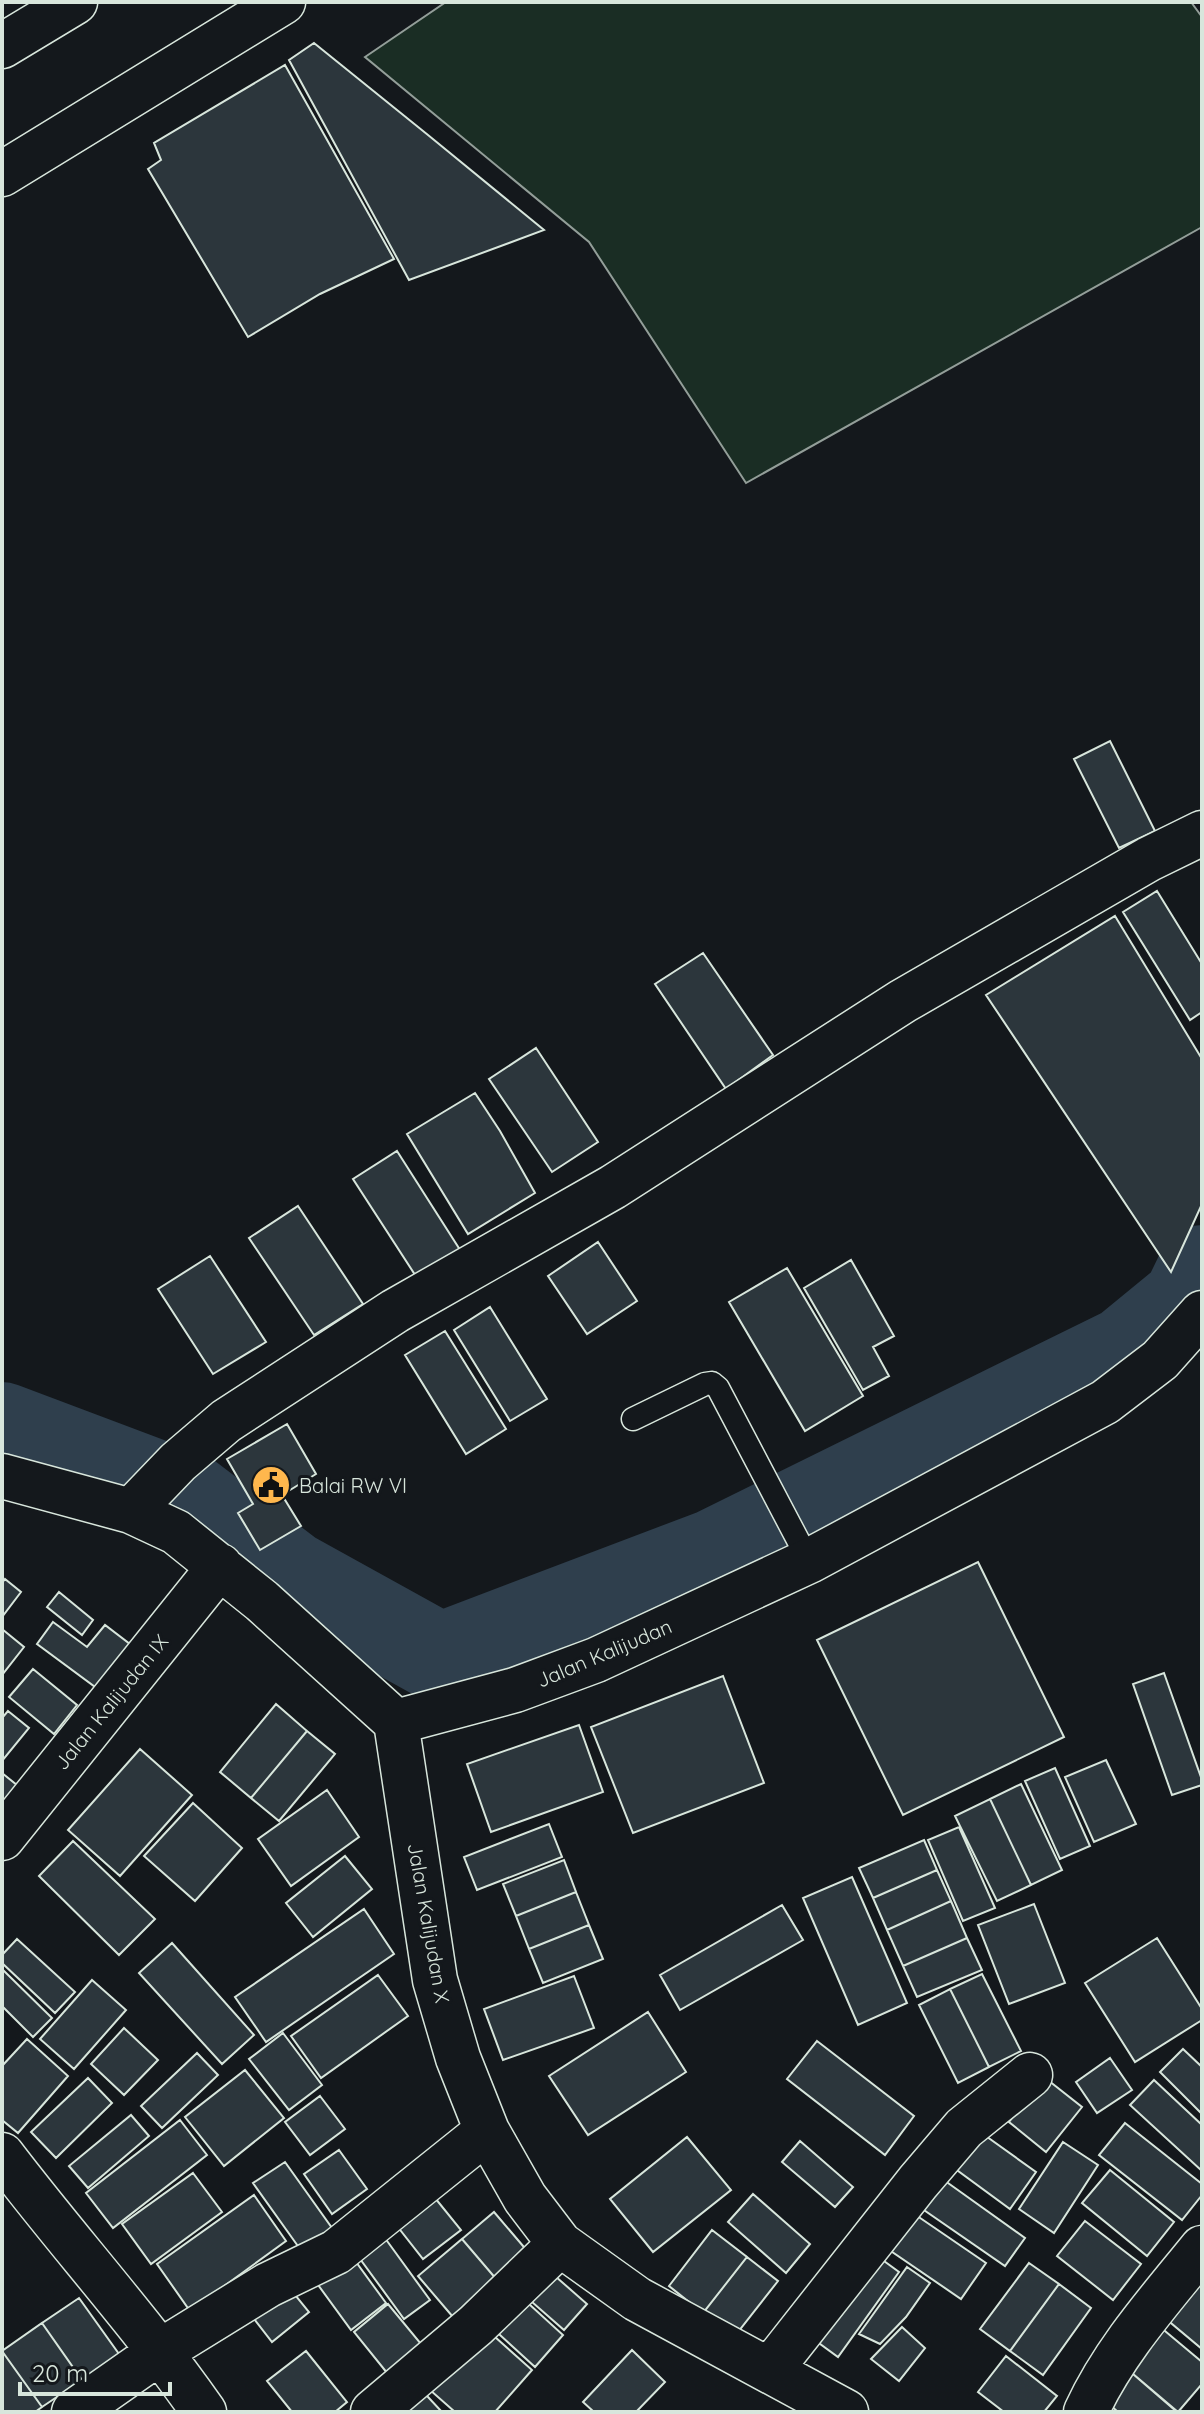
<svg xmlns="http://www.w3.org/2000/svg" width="1204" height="2414" font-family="Quicksand,sans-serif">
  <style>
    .green { fill: #1a2d24; stroke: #939e99; stroke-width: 2 }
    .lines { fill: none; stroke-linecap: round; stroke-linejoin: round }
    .river { stroke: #2f3f4d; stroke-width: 90 }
    .building { fill: #2c363c; stroke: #d8e6dc; stroke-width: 2 }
    .service-casing { stroke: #d8e6dc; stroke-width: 25 }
    .minor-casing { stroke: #d8e6dc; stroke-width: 47 }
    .primary-casing { stroke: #d8e6dc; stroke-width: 47 }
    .service { stroke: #14181c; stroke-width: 22 }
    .minor { stroke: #14181c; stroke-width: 44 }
    .primary { stroke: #14181c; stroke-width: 44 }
    .labels { text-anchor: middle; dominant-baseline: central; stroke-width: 6; stroke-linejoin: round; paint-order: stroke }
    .poi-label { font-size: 20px; fill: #d8e6dc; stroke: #14181c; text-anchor: start }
    .street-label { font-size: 20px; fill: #d8e6dc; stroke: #14181c }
  </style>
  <rect width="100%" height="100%" fill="#14181c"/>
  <path class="green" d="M 446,2 L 1191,2 L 1202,17 L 1202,227 L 746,483 L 589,242 L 365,57 Z"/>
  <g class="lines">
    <path class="river" d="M 2,1427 L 188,1497 L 290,1575 L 440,1658 L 714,1554 L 1126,1351 L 1187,1301 L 1202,1270"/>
  </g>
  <path class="building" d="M 314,43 L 428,135 L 544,230 L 409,280 L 289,60 Z
    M 285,65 L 394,259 L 320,294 L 248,337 L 148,169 L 161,160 L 154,143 Z
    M 1110,741 L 1155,831 L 1119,848 L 1074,759 Z
    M 1157,891 L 1202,964 L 1202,1012 L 1190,1020 L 1123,912 Z
    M 1115,916 L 1202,1059 L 1202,1204 L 1171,1272 L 986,995 Z
    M 703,953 L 773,1055 L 726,1089 L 655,984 Z
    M 536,1048 L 598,1142 L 552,1172 L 489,1079 Z
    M 475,1093 L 500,1131 L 535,1193 L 468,1234 L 407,1134 Z
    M 397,1151 L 462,1253 L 419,1281 L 353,1179 Z
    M 298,1206 L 363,1304 L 314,1335 L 249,1238 Z
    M 598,1242 L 637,1301 L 587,1334 L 548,1276 Z
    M 210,1256 L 266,1342 L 213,1374 L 158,1289 Z
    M 851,1260 L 894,1336 L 873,1347 L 889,1376 L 863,1390 L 804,1288 Z
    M 787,1268 L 863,1396 L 805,1431 L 729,1302 Z
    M 490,1307 L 547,1399 L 510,1421 L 454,1330 Z
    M 445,1331 L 506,1429 L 466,1454 L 405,1355 Z
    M 287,1424 L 316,1474 L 282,1495 L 301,1526 L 260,1550 L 238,1513 L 253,1504 L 227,1459 Z
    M 978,1562 L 1064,1737 L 903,1815 L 817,1640 Z
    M 5,1579 L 21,1592 L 2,1617 L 2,1583 Z
    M 59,1592 L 93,1620 L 82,1635 L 47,1607 Z
    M 53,1622 L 87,1647 L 105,1625 L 139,1651 L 106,1695 L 37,1644 Z
    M 2,1629 L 24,1647 L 2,1675 Z
    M 33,1669 L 77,1705 L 54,1734 L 9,1697 Z
    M 1164,1673 L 1202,1780 L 1202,1785 L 1172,1795 L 1133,1684 Z
    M 723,1676 L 764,1783 L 633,1833 L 591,1727 Z
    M 276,1704 L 307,1731 L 251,1798 L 220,1772 Z
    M 8,1711 L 29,1728 L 2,1761 L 2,1718 Z
    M 579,1725 L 603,1792 L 491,1832 L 467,1764 Z
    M 307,1731 L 335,1754 L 279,1821 L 251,1798 Z
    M 140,1749 L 192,1795 L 120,1876 L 68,1830 Z
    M 1106,1760 L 1136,1824 L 1094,1842 L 1065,1777 Z
    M 1055,1768 L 1090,1846 L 1060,1859 L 1025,1781 Z
    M 2,1773 L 28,1794 L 2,1803 Z
    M 1021,1784 L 1062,1870 L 1031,1885 L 990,1799 Z
    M 327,1790 L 359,1837 L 291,1886 L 258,1839 Z
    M 990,1799 L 1031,1885 L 997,1901 L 955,1816 Z
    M 193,1803 L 242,1848 L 195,1901 L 144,1856 Z
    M 549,1824 L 562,1857 L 477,1890 L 464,1857 Z
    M 959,1827 L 995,1908 L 963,1921 L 928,1840 Z
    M 924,1840 L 937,1870 L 873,1898 L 859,1868 Z
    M 73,1841 L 155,1919 L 119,1955 L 39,1876 Z
    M 345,1856 L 372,1889 L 313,1937 L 286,1903 Z
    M 564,1860 L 576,1892 L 516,1916 L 503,1884 Z
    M 937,1870 L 951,1901 L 887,1930 L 873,1898 Z
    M 852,1877 L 907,2003 L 858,2025 L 803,1898 Z
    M 576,1892 L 589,1925 L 529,1949 L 516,1916 Z
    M 951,1901 L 967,1938 L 903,1966 L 887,1930 Z
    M 1034,1904 L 1065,1983 L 1009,2004 L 978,1925 Z
    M 782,1905 L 803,1940 L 680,2010 L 660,1975 Z
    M 364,1909 L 394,1954 L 266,2042 L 235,1997 Z
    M 589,1925 L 603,1959 L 543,1983 L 529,1949 Z
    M 967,1938 L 982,1970 L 917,1997 L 903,1966 Z
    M 1157,1938 L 1202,2009 L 1202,2020 L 1135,2062 L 1085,1983 Z
    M 17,1939 L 75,1992 L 55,2013 L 2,1963 L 2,1955 Z
    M 172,1943 L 254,2035 L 222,2064 L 139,1973 Z
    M 2,1969 L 52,2018 L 33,2037 L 2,2006 Z
    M 982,1974 L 1021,2051 L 989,2067 L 950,1989 Z
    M 378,1975 L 408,2016 L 321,2078 L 291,2036 Z
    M 574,1976 L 594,2028 L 503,2060 L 484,2009 Z
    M 92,1980 L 126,2010 L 74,2069 L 40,2039 Z
    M 950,1989 L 989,2067 L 958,2083 L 919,2005 Z
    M 648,2012 L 686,2072 L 588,2135 L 549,2076 Z
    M 124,2028 L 158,2060 L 124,2095 L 91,2064 Z
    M 283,2033 L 322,2085 L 289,2110 L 249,2059 Z
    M 27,2039 L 68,2076 L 18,2133 L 2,2120 L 2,2066 Z
    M 817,2041 L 914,2116 L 885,2155 L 787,2079 Z
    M 1183,2049 L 1202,2067 L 1202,2114 L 1160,2072 Z
    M 197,2053 L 218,2075 L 162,2128 L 141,2106 Z
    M 1110,2058 L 1132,2090 L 1097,2113 L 1076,2082 Z
    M 245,2070 L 284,2118 L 224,2166 L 185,2117 Z
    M 1044,2077 L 1082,2107 L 1046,2152 L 1009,2122 Z
    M 88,2078 L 112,2103 L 56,2158 L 31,2132 Z
    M 1154,2080 L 1202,2125 L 1202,2171 L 1130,2105 Z
    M 320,2096 L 345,2129 L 310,2155 L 285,2122 Z
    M 131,2115 L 149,2136 L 88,2188 L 69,2166 Z
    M 180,2120 L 207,2155 L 113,2228 L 86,2193 Z
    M 1125,2123 L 1202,2184 L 1202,2195 L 1182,2220 L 1099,2155 Z
    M 976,2129 L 1036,2172 L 1010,2209 L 950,2165 Z
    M 687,2137 L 731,2190 L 653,2252 L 610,2199 Z
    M 800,2141 L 853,2187 L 835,2207 L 782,2162 Z
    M 1063,2142 L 1098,2165 L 1054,2233 L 1019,2209 Z
    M 339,2150 L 367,2189 L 332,2214 L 304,2174 Z
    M 285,2162 L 332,2228 L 300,2249 L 253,2183 Z
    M 1110,2170 L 1174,2222 L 1147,2256 L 1082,2203 Z
    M 193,2173 L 222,2212 L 151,2264 L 122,2224 Z
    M 941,2178 L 1025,2238 L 1005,2266 L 921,2208 Z
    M 427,2188 L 461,2230 L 423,2259 L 390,2217 Z
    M 753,2194 L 810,2244 L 786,2273 L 728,2222 Z
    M 254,2195 L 286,2241 L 190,2311 L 157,2264 Z
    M 907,2209 L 986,2263 L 961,2299 L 882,2245 Z
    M 494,2212 L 529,2253 L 497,2280 L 462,2239 Z
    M 1085,2221 L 1141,2264 L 1113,2300 L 1057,2256 Z
    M 712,2230 L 747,2257 L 703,2313 L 669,2286 Z
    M 382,2234 L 430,2300 L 404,2319 L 355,2252 Z
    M 462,2239 L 497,2280 L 453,2317 L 418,2276 Z
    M 348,2251 L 386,2303 L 351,2330 L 313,2278 Z
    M 873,2253 L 899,2272 L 838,2357 L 812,2338 Z
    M 747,2257 L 778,2281 L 734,2337 L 703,2313 Z
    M 1202,2261 L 1202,2349 L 1159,2313 Z
    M 1029,2263 L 1059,2284 L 1010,2351 L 980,2329 Z
    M 907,2267 L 930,2283 L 906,2317 L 880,2344 L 859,2334 Z
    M 547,2269 L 587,2304 L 564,2330 L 524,2295 Z
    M 1059,2284 L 1091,2308 L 1043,2375 L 1010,2351 Z
    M 287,2285 L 309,2312 L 272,2342 L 251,2315 Z
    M 518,2294 L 563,2335 L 535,2367 L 489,2325 Z
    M 79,2298 L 119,2354 L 82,2380 L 42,2323 Z
    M 388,2304 L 431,2356 L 396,2384 L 354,2332 Z
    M 42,2323 L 82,2380 L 42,2407 L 2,2351 Z
    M 1159,2326 L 1202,2362 L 1202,2384 L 1178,2412 L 1126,2368 Z
    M 902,2327 L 925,2348 L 899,2381 L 871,2359 Z
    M 485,2328 L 532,2370 L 495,2412 L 455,2412 L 430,2390 Z
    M 632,2350 L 665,2382 L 636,2412 L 594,2412 L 583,2402 Z
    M 2,2351 L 42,2407 L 35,2412 L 2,2412 Z
    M 306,2351 L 347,2402 L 335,2412 L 292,2412 L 267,2381 Z
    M 1006,2356 L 1057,2396 L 1044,2412 L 1004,2412 L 978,2392 Z
    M 1126,2368 L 1177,2412 L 1118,2412 L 1101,2397 Z
    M 415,2383 L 442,2412 L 384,2412 Z"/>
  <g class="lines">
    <defs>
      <path id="service" d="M 633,1419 L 705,1384 L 712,1383 L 718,1388 L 809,1561"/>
      <path id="minor" d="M 2,1476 L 131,1511 L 176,1532 L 262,1601 L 396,1722
        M 131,1511 L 178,1462 L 226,1421 L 395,1311 L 613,1187 L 903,1001 L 1149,859 L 1202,833
        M 396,1722 L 515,1690 L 596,1660 L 809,1561 L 1105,1402 L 1160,1360 L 1202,1313
        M 396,1722 L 435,1980 L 458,2058 L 487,2131 L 525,2198 L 560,2244 L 637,2299 L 846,2412
        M 2,1838 L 220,1566
        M 2,2155 C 68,2242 142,2323 204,2412
        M 770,2370 L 918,2182 L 964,2128 L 1030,2075
        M 74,2412 L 161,2351 L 268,2285 L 336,2252 L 487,2131
        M 373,2412 L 476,2325 L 560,2244
        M 1086,2412 C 1114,2351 1160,2300 1202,2248"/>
      <path id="primary" d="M 2,46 L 75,2
        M 2,174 L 283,2"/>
    </defs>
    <use href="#service" class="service-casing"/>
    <use href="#minor" class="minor-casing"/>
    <use href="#primary" class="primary-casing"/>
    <use href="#service" class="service"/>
    <use href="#minor" class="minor"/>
    <use href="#primary" class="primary"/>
  </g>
  <defs>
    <symbol id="civic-disc" viewBox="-11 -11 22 22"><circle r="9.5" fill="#ffb74d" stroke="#14181c"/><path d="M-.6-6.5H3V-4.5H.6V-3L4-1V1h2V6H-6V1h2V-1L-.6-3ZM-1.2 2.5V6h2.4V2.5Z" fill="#111"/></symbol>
  </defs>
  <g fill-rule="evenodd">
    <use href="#civic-disc" x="249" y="1463" width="44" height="44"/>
  </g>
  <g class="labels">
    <g class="poi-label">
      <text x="299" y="1485">Balai RW VI</text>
    </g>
    <g class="street-label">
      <text transform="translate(604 1653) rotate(-23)">Jalan Kalijudan</text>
      <text transform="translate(111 1702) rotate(-51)">Jalan Kalijudan IX</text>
      <text transform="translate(429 1923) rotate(80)">Jalan Kalijudan X</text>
    </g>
  </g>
  <rect width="1204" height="2414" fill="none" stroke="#d8e6dc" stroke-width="8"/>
  <path d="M20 2382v12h150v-12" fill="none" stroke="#d8e6dc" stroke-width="4"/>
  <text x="32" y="2382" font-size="24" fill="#d8e6dc" stroke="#14181c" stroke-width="6" paint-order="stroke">20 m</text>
</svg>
